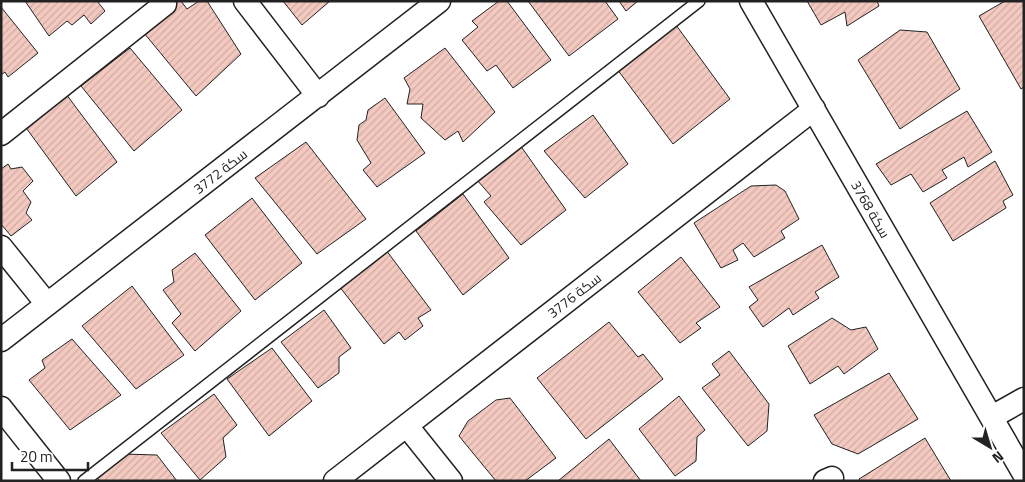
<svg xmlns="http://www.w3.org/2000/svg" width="1025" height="482" font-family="'Titillium Web',Cairo,sans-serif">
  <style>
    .building { fill: url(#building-hatch); stroke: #222 }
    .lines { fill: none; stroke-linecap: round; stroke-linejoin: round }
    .service-casing { stroke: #222; stroke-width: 14 }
    .minor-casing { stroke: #222; stroke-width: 25 }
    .service { stroke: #fff; stroke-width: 11 }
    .minor { stroke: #fff; stroke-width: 22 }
    .labels { text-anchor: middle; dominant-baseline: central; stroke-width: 4; stroke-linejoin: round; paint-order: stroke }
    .street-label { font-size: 14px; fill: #222; stroke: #fff }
  </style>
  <defs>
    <pattern id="building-hatch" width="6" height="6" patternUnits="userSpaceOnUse" patternTransform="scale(1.25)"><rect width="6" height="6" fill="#f3c9c0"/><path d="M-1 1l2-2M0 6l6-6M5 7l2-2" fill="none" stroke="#d0aca5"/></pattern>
  </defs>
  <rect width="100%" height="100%" fill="#fff"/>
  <path class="building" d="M 25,1 L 97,1 L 105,11 L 91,24 L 84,15 L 72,25 L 67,21 L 49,36 Z
    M 174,1 L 181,1 L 187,9 L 199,1 L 207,1 L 241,54 L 196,96 L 139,27 Z
    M 283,1 L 330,1 L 302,25 Z
    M 499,1 L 507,1 L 551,60 L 513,88 L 496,65 L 487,71 L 462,40 L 478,27 L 472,21 Z
    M 528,1 L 605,1 L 618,19 L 569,56 Z
    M 619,1 L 638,1 L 626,11 Z
    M 807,1 L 877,1 L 879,6 L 847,26 L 845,12 L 821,25 Z
    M 1005,1 L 1024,1 L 1024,87 L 1021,89 L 979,16 Z
    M 1,7 L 38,53 L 8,77 L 5,72 L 1,75 Z
    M 676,25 L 730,99 L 673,144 L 617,69 Z
    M 900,30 L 927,32 L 960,89 L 900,129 L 858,60 Z
    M 130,48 L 182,110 L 134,151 L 81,86 Z
    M 445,48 L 495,112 L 463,142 L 458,131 L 445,140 L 421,118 L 423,104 L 407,104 L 410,89 L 404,78 Z
    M 63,90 L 117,162 L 76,196 L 21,121 Z
    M 385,98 L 425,153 L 377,187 L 363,170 L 371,163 L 357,140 L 359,125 L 366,120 L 368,110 Z
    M 967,111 L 992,152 L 968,167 L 964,157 L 942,170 L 947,178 L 923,192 L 911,174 L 891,185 L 876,164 Z
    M 593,115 L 628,164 L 585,198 L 544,151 Z
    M 306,142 L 366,219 L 317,254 L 255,178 Z
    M 520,145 L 566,210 L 521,245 L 484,202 L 491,196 L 477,180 Z
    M 995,161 L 1013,195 L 1003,201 L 1006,208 L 953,241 L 930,203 Z
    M 8,164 L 11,169 L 22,167 L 33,181 L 23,191 L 31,202 L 26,213 L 32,220 L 11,236 L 1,224 L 1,169 Z
    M 776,185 L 785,191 L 799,219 L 781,231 L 785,238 L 754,257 L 743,243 L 733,250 L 738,260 L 721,268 L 694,223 L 751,186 Z
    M 463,194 L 509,258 L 463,295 L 416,231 Z
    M 252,198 L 302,263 L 255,300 L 205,235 Z
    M 822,245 L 839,277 L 815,292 L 819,298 L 793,315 L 789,308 L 763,327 L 749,307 L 758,300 L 749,287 Z
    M 386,250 L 431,310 L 418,318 L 423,326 L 405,340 L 399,332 L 384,344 L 339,286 Z
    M 195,253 L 241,311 L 195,351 L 172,323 L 181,314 L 163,290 L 174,282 L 172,270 Z
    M 681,257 L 720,307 L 696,323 L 701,328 L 680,343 L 638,292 Z
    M 132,286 L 184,355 L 136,389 L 82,326 Z
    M 324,310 L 351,348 L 339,357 L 339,373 L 318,388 L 281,342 Z
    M 832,318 L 851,330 L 866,327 L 878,349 L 844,374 L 838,366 L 810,384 L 788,346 Z
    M 609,322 L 638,357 L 643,354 L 663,379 L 586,439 L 537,378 Z
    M 72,339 L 121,395 L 70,430 L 29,380 L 45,368 L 42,360 Z
    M 272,348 L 312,401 L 269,436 L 227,379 Z
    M 729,351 L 769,404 L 767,431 L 748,446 L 702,388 L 720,375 L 712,364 Z
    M 889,373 L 918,419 L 858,454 L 832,444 L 814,415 Z
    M 214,394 L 237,425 L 223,438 L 226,457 L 200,480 L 161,433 Z
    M 679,396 L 705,430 L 697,437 L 696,461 L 675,476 L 639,429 Z
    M 510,398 L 556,458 L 525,481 L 496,481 L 459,436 L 468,421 L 496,400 Z
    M 925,438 L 951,481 L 860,481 L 859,479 Z
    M 609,439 L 641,481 L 558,481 Z
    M 122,454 L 157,455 L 177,481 L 100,481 L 96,477 Z"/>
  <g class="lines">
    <defs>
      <path id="service" d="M 84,481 L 699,1"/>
      <path id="minor" d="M 245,1 L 318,96
        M 751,1 L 1024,474
        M 1,134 L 165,4
        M 1,247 L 47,304
        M 1,340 L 439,1
        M 1,408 L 59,481
        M 992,417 L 1024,399
        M 407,426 L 451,481
        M 335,481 L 814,109
        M 825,481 L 832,478"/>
    </defs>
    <use href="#service" class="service-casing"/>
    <use href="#minor" class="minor-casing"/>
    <use href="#service" class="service"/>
    <use href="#minor" class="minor"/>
  </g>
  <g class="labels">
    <g class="street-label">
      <text transform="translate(220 171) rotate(-38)">سكة 3772</text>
      <text transform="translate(871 209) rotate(60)">سكة 3768</text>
      <text transform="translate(574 295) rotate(-38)">سكة 3776</text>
    </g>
  </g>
  <rect width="1025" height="482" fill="none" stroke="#222222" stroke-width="5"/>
  <g transform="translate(990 447) rotate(142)" stroke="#ffffff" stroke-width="4" paint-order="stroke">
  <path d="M0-4L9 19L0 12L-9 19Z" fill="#222222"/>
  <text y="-8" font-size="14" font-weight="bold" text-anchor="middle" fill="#222222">N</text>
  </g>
  <path d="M12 462v8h76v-8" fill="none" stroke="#222222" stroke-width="2.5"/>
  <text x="20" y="462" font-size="15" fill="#222222" stroke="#ffffff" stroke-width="4" paint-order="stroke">20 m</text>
</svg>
